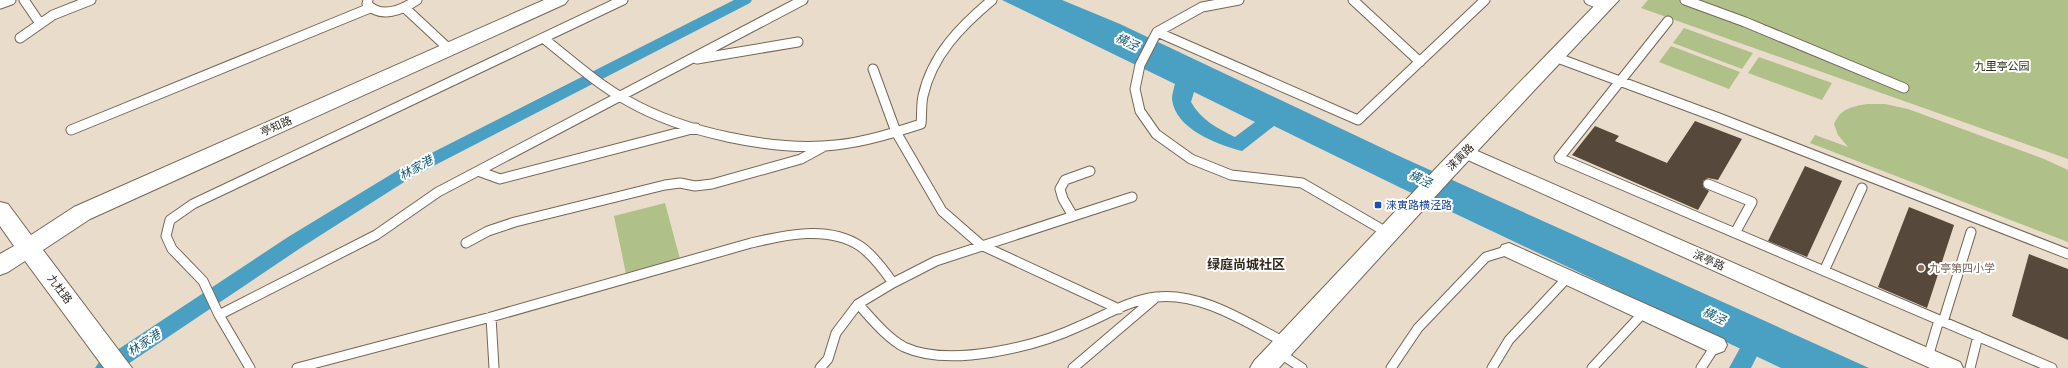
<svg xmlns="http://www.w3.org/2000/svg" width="2068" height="368" font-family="'Asap Condensed','Noto Sans SC',sans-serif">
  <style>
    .green { fill: #b0c089 }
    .water { fill: #49a0c2; fill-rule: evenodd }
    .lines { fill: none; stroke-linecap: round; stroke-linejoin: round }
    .canal { fill: #49a0c2; fill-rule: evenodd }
    .building { fill: #56493c }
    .service-casing { stroke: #746758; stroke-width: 11 }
    .minor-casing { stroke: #746758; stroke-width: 2 }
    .tertiary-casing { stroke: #746758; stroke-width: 2 }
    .service { stroke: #fff; stroke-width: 9 }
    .minor { fill: #fff; fill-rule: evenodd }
    .tertiary { fill: #fff; fill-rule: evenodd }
    .transit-dot { fill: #1a4fb4; stroke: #fff; stroke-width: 1.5 }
    .education-dot { fill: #8d6e63; stroke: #fff; stroke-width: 1.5 }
    .labels { text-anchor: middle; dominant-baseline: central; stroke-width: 4; stroke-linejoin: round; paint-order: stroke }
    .park-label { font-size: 11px; fill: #2a3213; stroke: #fff }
    .street-label { font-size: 11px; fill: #302a24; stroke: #fff }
    .transit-label { font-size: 11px; fill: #164399; stroke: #fff; text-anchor: start }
    .education-label { font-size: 11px; fill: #785e54; stroke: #fff; text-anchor: start }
    .water-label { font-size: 12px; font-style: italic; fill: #135971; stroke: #fff }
    .quarter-label { font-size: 13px; font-weight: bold; fill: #33281b; stroke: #fff }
  </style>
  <rect width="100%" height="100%" fill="#eadccb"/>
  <path class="green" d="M 1648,0 L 2068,0 L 2068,159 L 1641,8 Z
    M 1684,28 L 1753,53 L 1742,69 L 1673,43 Z
    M 1671,46 L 1740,72 L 1729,89 L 1659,62 Z
    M 1759,57 L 1832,83 L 1822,100 L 1748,73 Z
    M 1867,104 L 1885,104 L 1908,109 L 2044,159 L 2068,170 L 2068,242 L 1810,143 L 1815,135 L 1848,147 L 1838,135 L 1834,124 C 1841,108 1851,107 1867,104 Z
    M 665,203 L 680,259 L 626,274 L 614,216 Z"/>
  <path class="water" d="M 1002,0 L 1062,0 L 1120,24 L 1399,156 L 1869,368 L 1781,368 L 1399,187 L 1274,126 L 1242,151 C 1218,145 1175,129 1172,99 C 1172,94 1174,88 1175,84 ZM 1194,92 L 1255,122 L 1235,137 C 1217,128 1201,120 1191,102 Z"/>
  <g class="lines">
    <path class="canal" d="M 734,0 L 752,0 L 750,3 L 412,177 L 302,247 L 122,368 L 95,368 L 99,362 L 288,237 L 400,169 Z
      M 1757,328 L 1764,330 L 1767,336 L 1751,368 L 1729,368 L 1750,330 Z"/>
  </g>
  <path class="building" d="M 1695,121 L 1742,139 L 1718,180 L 1708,178 L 1703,181 L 1703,187 L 1709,191 L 1698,210 L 1572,155 L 1595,126 L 1619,136 L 1615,141 L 1667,163 Z
    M 1805,166 L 1842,181 L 1807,257 L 1768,241 Z
    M 1909,207 L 1954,225 L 1927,308 L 1878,287 Z
    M 2029,254 L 2068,269 L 2068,340 L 2012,316 Z"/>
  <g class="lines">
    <defs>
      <path id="service" d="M 24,0 L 39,22
        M 368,0 L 367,4 C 381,19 402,10 417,0
        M 1239,0 L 1202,7 L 1157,32 L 1140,65 L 1135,89 L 1140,111 L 1156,134 L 1191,159 L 1231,175 L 1302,183 L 1388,233
        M 1353,0 L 1420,62
        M 1589,0 L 1604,6
        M 1685,0 L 1745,22 L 1904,88
        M 0,4 L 11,0
        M 405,8 L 449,49
        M 1668,21 L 1559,158 L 2052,368
        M 1157,32 L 1358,120 L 1485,0
        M 20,38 L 53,15 L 91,0
        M 543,38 C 571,60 597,84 628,101 C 682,132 774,152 836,145 C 865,142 893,133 921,124 C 922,115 921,105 923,96 C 932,55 961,26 992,0
        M 1555,57 L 1719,118 L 2068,254
        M 697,59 L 798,42
        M 873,69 L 896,132 L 942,211 L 981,245 L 1119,309
        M 71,130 L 370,8
        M 478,171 L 500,179 L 696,128
        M 1708,184 L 1752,202 L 1735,233
        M 1073,216 L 1063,199 L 1060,189 L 1065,180 L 1090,171
        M 466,243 L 488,231 L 515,222 L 665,185 L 680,183 L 695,186 L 712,184 L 801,159 L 823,147
        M 1824,271 L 1862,188
        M 858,304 C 872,319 886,337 904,347 C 950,368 1035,347 1080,326 C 1104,316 1129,300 1156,297 C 1202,292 1247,323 1286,343
        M 219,315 L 376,235 L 438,192 L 803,0
        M 491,317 L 494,368
        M 1943,322 L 1971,232
        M 1278,352 L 1302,368
        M 1928,357 L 1939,320
        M 250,368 L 219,315 L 203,281 L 172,249 L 166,236 L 170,220 L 193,204 L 623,0
        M 297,368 L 491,317 L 751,243 C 785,235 828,225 860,246 C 873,255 884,270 893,283
        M 820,368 L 828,359 L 836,333 L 858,304 L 893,283 L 936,261 L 1132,197
        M 1073,368 L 1154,299
        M 1391,368 L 1418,328 L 1486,257 L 1509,250
        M 1492,368 L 1509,340 L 1568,277
        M 1592,368 L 1644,312
        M 1701,368 L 1716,345
        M 1970,368 L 1978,336"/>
      <path id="minor" d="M 1466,146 L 1960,362 L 1963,368 L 1930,368 L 1459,156 L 1457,152 L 1459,148 Z
        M 1509,243 L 1724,339 L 1727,345 L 1724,351 L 1716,354 L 1708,351 L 1502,255 L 1499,250 L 1502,245 Z"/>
      <path id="tertiary" d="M 544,0 L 568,0 L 565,4 L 90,219 L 43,250 L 132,368 L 104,368 L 25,261 L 8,272 L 0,275 L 0,254 L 14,246 L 0,226 L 0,202 L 8,204 L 31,235 L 74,207 Z
        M 1600,0 L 1619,0 L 1454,176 L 1279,368 L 1250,368 L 1254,361 L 1438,166 Z"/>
    </defs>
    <use href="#service" class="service-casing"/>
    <use href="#minor" class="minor-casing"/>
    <use href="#tertiary" class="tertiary-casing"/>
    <use href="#service" class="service"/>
    <use href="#minor" class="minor"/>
    <use href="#tertiary" class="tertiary"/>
  </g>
  <rect class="transit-dot" x="1374" y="201" width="8" height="8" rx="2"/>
  <circle class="education-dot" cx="1921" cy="268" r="4"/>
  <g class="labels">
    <g class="park-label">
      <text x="2002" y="66">九里亭公园</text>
    </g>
    <g class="street-label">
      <text transform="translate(276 126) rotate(-24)">亭知路</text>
      <text transform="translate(1460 157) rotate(-45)">涞寅路</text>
      <text transform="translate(1709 260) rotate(24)">滨亭路</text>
      <text transform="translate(60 289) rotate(53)">九杜路</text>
    </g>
    <g class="transit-label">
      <text x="1386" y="205">涞寅路横泾路</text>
    </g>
    <g class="education-label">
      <text x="1929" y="268">九亭第四小学</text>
    </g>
    <g class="water-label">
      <text transform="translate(1127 42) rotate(25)">横泾</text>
      <text transform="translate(416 168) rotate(-29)">林家港</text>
      <text transform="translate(1420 179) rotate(25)">横泾</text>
      <text transform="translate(1714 316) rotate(25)">横泾</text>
      <text transform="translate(144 343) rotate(-33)">林家港</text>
    </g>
    <g class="quarter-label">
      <text x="1246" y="264">绿庭尚城社区</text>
    </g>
  </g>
</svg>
